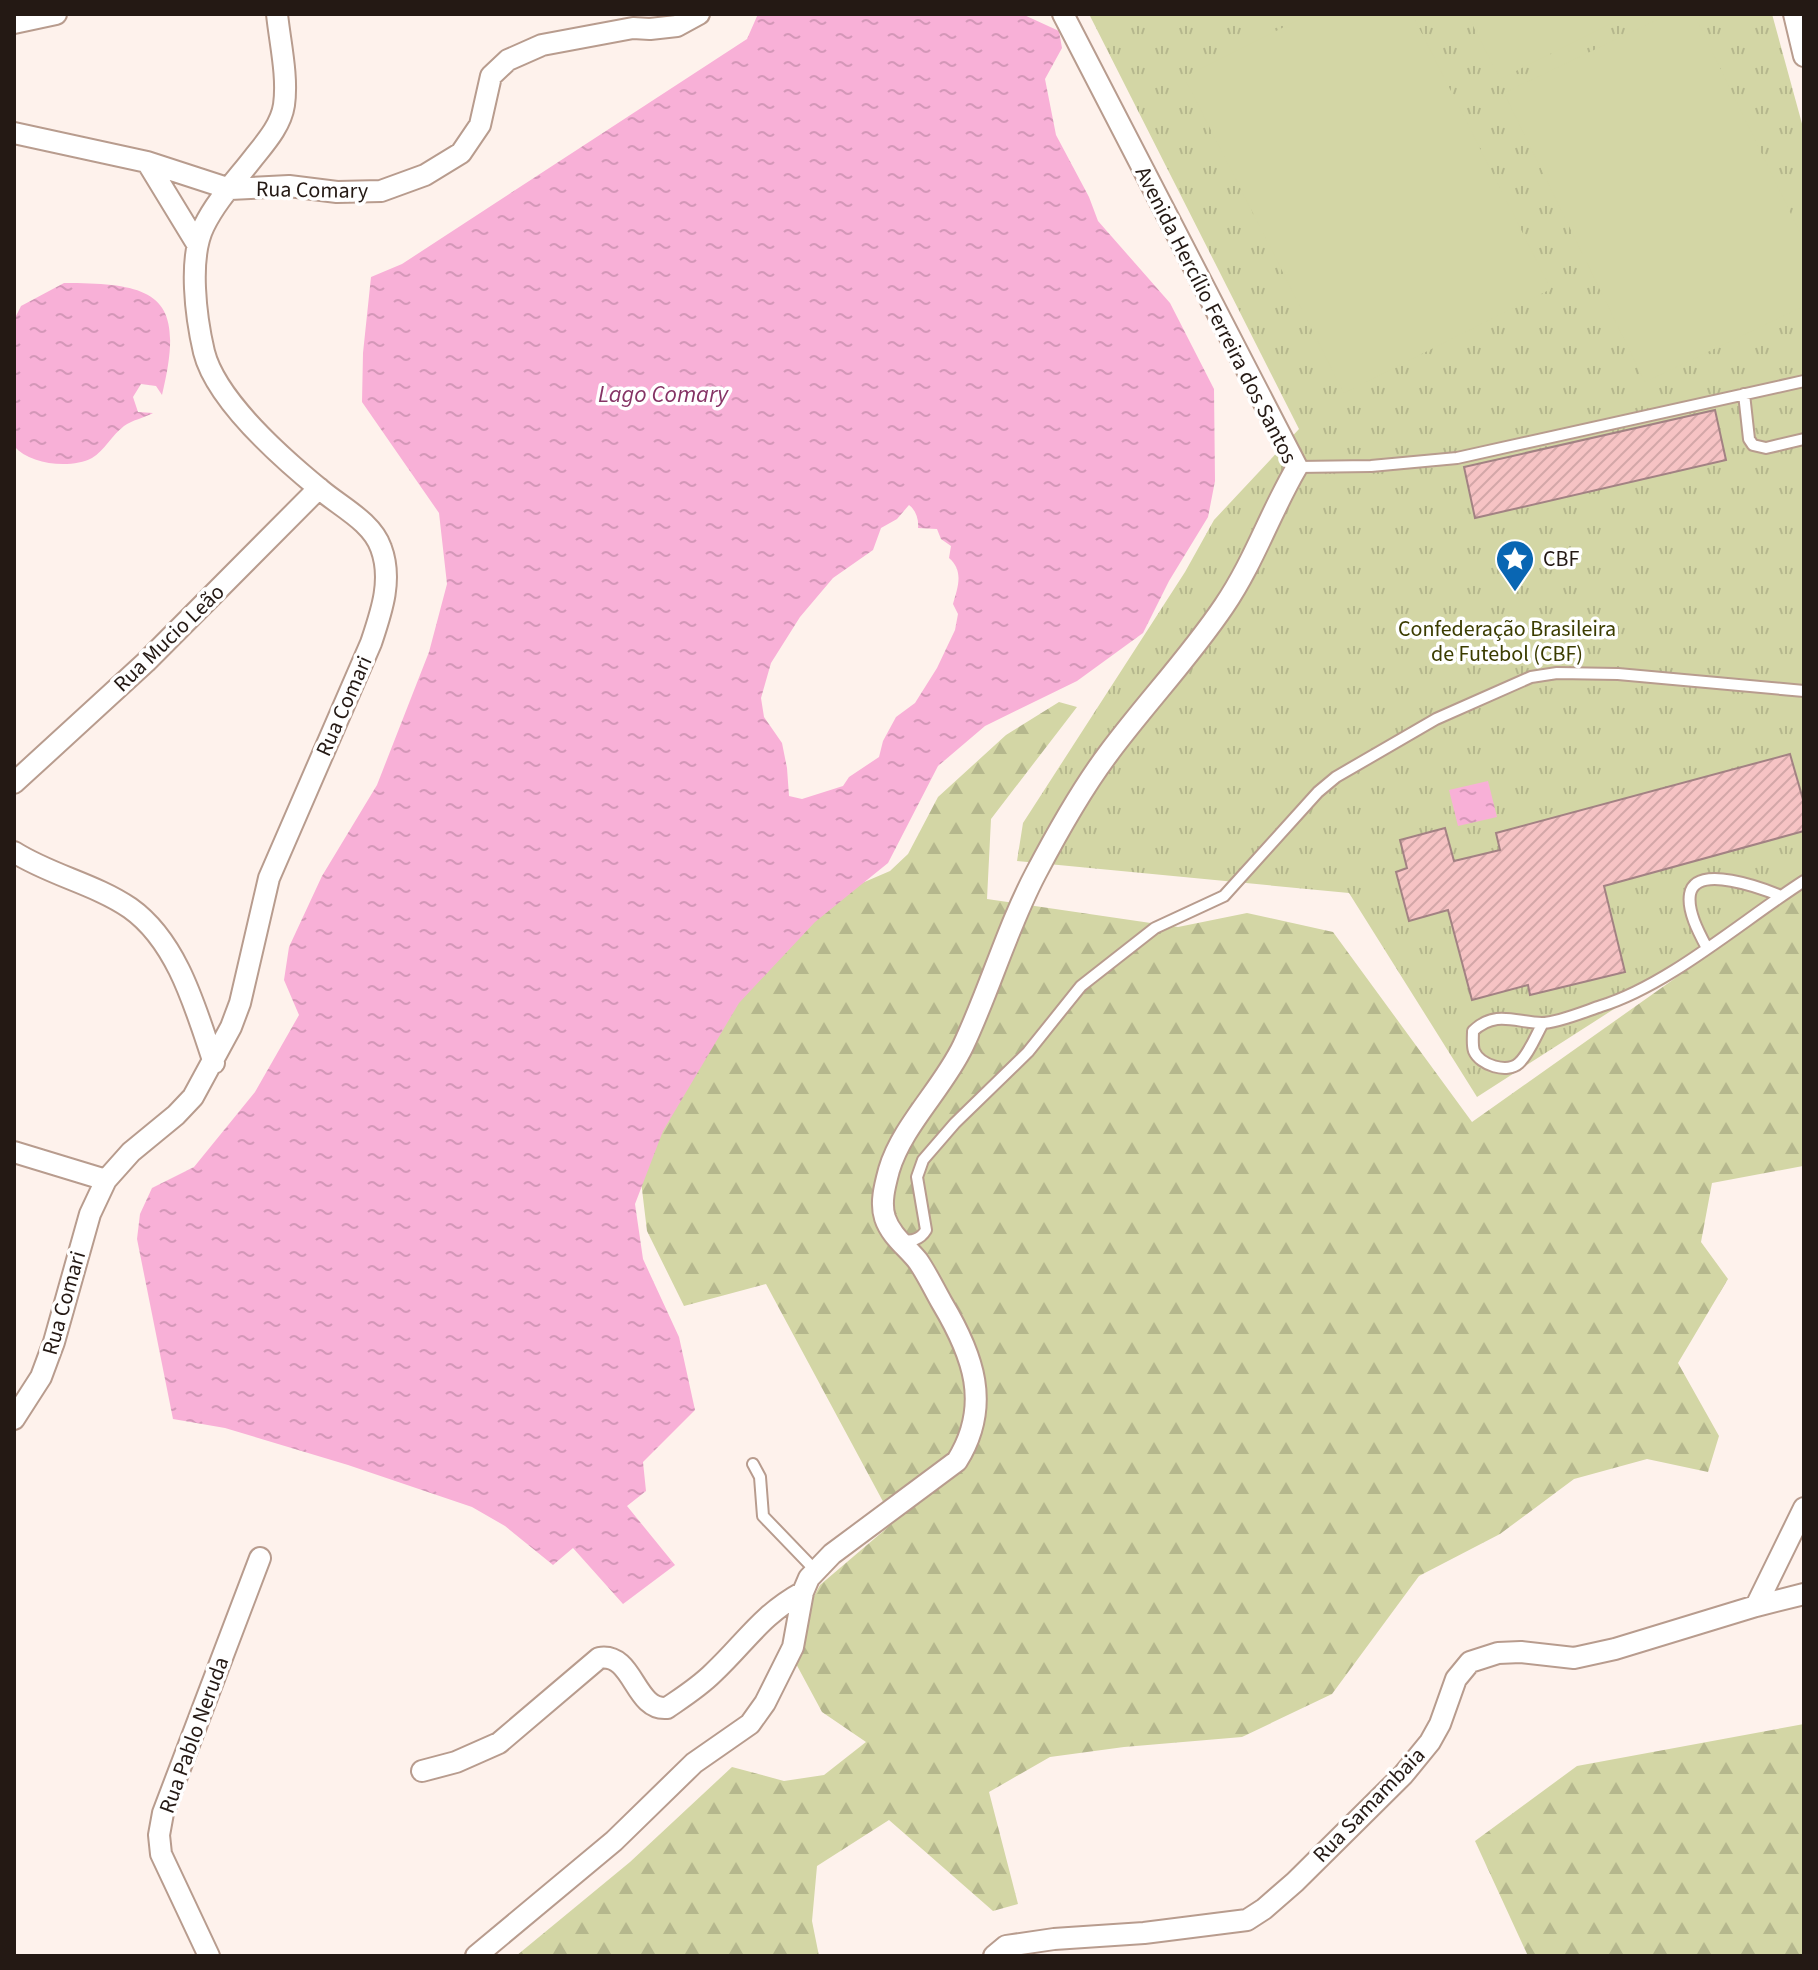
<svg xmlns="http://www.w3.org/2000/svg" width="1818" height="1970" font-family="'Source Sans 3',sans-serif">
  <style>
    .forest { fill: url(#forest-firs) }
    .park { fill: url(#park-tufts) }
    .pitch { fill: #d3d6a5 }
    .water { fill: url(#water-ripples); fill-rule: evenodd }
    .building { fill: url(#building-hatch); stroke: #a28283; stroke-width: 2 }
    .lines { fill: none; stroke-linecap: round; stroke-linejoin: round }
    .lane-casing { stroke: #b89c8e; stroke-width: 14 }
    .street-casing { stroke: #b89c8e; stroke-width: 24 }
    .lane { stroke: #fff; stroke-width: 10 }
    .street { stroke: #fff; stroke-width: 20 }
    .labels { text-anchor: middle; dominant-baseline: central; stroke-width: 7; stroke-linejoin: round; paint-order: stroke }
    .street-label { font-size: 22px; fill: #241914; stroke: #fff }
    .poi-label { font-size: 22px; fill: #241914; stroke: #fff; text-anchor: start }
    .park-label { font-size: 22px; fill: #3b3c00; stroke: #fff }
    .water-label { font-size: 24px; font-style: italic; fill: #853365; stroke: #fff }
  </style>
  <defs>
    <pattern id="forest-firs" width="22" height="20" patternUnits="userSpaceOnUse" patternTransform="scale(2)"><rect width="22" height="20" fill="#d3d6a5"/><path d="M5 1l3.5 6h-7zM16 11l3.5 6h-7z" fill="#b5b78d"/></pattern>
    <pattern id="park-tufts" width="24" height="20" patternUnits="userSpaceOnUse" patternTransform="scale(2)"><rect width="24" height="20" fill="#d3d6a5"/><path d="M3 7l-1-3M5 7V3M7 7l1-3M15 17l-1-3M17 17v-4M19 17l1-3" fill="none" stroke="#b5b78d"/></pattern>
    <pattern id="water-ripples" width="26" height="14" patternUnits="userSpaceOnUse" patternTransform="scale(2)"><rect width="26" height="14" fill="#f8b0d7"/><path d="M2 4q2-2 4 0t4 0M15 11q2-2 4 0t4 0" fill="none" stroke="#d497b8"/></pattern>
    <pattern id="building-hatch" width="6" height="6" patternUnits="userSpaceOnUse" patternTransform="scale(2)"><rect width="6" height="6" fill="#f6c3c4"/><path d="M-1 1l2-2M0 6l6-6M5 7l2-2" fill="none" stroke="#d3a7a8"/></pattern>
  </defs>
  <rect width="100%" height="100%" fill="#fef2ec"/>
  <path class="forest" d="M 1059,702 L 1077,707 L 991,819 L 987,899 L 1178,927 L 1247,913 L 1333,932 L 1472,1122 L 1804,887 L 1803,1166 L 1712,1183 L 1701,1242 L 1728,1279 L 1678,1363 L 1719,1436 L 1708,1472 L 1647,1459 L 1574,1479 L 1500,1534 L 1419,1576 L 1332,1694 L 1242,1737 L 1124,1747 L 1050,1757 L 989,1792 L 1018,1904 L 993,1911 L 889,1820 L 817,1866 L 812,1921 L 819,1956 L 516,1956 L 630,1862 L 732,1767 L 784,1781 L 824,1775 L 866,1742 L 822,1712 L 787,1647 L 820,1585 L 894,1522 L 766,1284 L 684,1306 L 647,1231 L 641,1181 L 662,1113 L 737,983 L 811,905 L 890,871 L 908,854 L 938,797 L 1006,735 Z
    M 1804,1724 L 1804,1956 L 1528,1956 L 1475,1841 L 1577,1766 Z"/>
  <path class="park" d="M 1089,14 L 1772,14 L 1804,131 L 1804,887 L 1477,1097 L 1349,893 L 1017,861 L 1023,823 L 1185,572 L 1214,520 L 1299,429 Z"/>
  <path class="pitch" d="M 1310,14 L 1412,14 L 1551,289 L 1344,393 L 1184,77 Z
    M 1467,14 L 1630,14 L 1500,79 Z
    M 1669,14 L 1694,14 L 1804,241 L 1804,306 L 1645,382 L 1504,93 Z"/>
  <path class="water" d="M 758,14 L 1022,14 L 1059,31 L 1062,48 L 1045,79 L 1056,135 L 1089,197 L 1098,221 L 1170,303 L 1214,389 L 1215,481 L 1208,517 L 1169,581 L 1143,633 L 1077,681 L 985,726 L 938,766 L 888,863 L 815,922 L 739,1003 L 663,1131 L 635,1204 L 643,1259 L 679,1337 L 695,1410 L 643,1462 L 646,1491 L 627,1506 L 675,1565 L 623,1604 L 573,1548 L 553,1565 L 505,1526 L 472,1507 L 348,1465 L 225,1428 L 173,1419 L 137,1239 L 140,1214 L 152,1188 L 194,1167 L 255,1092 L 299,1015 L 284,980 L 289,947 L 322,876 L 377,785 L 429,652 L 447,584 L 439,513 L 362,402 L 363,353 L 371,277 L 402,264 L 747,39 ZM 909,505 C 916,510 919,520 918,528 L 937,529 L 941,539 L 951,546 L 949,558 C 964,571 958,587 953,604 L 958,614 L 955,630 L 937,668 L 915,703 L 896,717 L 883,741 L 879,757 L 849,777 L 843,786 L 802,799 L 789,796 L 787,768 L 782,743 L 764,717 L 761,698 L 771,663 L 800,617 L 833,578 L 873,550 L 881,528 L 897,519 Z
    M 64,283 C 158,283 186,296 162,395 L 156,386 L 141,384 L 133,397 L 138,412 L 153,413 C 144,418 132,420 124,426 C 112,435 104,451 92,458 C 71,469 30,465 14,446 L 14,320 L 21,306 Z
    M 1488,781 L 1497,817 L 1458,826 L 1449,790 Z"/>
  <path class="building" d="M 1715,410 L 1726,460 L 1475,518 L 1464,467 Z
    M 1790,754 L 1804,803 L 1804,831 L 1604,886 L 1625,972 L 1530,995 L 1528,985 L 1472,1000 L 1448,910 L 1409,921 L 1396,872 L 1407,868 L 1400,840 L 1445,828 L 1454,861 L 1500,850 L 1496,833 Z"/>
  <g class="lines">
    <defs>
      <path id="lane" d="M 1744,394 L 1749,439 L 1753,445 L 1766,448 L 1804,439
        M 1297,467 L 1371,466 L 1457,458 L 1804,381
        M 1707,948 C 1699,933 1687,911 1690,894 C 1696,863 1764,889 1781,896
        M 1543,1023 C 1536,1035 1529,1054 1519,1063 C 1507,1074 1480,1065 1474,1051 C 1472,1045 1473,1037 1473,1031 C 1496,1009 1517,1023 1542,1023 C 1557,1023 1586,1011 1601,1006 C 1669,985 1743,920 1804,881
        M 901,1241 C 912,1241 920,1240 926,1230 L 917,1177 L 923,1160 L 955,1123 L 1028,1052 L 1081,986 L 1155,928 L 1224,896 L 1318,792 L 1336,777 L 1436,719 L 1531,677 L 1557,673 L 1618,674 L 1804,691
        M 753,1464 L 760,1477 L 763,1516 L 815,1570"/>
      <path id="street" d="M 1794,14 L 1804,56
        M 14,23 L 56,14
        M 14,133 L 147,162 L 230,189 L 289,186 L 337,192 L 381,191 L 425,175 L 461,153 L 480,125 L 491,76 L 508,60 L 542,45 L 633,28 L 650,29 L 677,26 L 699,14
        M 147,162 L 197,244
        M 14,783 L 146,662 L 319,488
        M 14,852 C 50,875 95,884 130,908 C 178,942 196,1010 214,1063
        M 14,1152 L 106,1180
        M 14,1419 L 41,1377 L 54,1342 L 90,1214 L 106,1180 L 131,1152 L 176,1115 L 193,1097 L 231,1027 L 240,1003 L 269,878 L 371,643 C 381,613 393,580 381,548 C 372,522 341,507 321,490 C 283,459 216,400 204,352 C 196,318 188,258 204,226 C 216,201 237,179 254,157 C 266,142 281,125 284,105 C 288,76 280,43 277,14
        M 1756,1606 L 1804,1508
        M 422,1771 L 456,1762 L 499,1743 L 599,1658 C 634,1652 634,1711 667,1708 C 683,1697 699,1687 713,1673 C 746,1642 761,1615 803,1592
        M 209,1956 L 161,1854 L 159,1835 L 163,1813 L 260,1558
        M 476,1956 L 614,1841 L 694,1763 L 750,1724 L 765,1703 L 793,1647 L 803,1592 L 809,1578 L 832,1554 L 957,1461 C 992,1405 973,1355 942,1303 C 934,1289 927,1274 918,1261 C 907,1247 891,1236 885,1218 C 880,1203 885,1185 889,1170 C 902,1126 943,1088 963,1046 C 990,989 1007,928 1036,873 C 1057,833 1081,790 1108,754 C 1145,704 1189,658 1224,606 C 1254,562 1270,513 1297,467 L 1063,14
        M 994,1956 L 1006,1946 L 1054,1939 L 1144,1933 L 1247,1920 L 1264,1909 L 1295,1882 L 1403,1775 L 1430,1742 L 1440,1724 L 1456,1679 L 1470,1662 L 1498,1653 L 1521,1652 L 1574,1658 L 1615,1649 L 1756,1606 L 1804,1594"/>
    </defs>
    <use href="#lane" class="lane-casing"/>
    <use href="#street" class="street-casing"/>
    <use href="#lane" class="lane"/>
    <use href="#street" class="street"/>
  </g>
  <defs>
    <symbol id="sight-pin" viewBox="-11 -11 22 30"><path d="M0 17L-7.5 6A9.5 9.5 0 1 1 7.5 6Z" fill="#0966b3" stroke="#fff"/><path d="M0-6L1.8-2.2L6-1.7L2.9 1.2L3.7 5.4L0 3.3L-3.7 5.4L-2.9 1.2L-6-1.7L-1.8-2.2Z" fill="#fff"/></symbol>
  </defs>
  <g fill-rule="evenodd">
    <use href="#sight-pin" x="1493" y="537" width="44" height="60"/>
  </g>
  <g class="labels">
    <g class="street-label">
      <text transform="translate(312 190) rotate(1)">Rua Comary</text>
      <text transform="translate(1216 315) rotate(63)">Avenida Hercílio Ferreira dos Santos</text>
      <text transform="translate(169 638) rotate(-44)">Rua Mucio Leão</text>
      <text transform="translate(344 706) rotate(-66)">Rua Comari</text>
      <text transform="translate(64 1303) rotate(-74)">Rua Comari</text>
      <text transform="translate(194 1735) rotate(-70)">Rua Pablo Neruda</text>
      <text transform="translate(1369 1805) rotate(-46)">Rua Samambaia</text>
    </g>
    <g class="poi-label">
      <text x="1543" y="559">CBF</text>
    </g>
    <g class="park-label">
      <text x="1507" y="629">Confederação Brasileira<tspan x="1507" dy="25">de Futebol (CBF)</tspan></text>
    </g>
    <g class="water-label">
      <text x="663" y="394">Lago Comary</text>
    </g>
  </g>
  <rect width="1818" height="1970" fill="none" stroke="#241914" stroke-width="32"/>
</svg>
